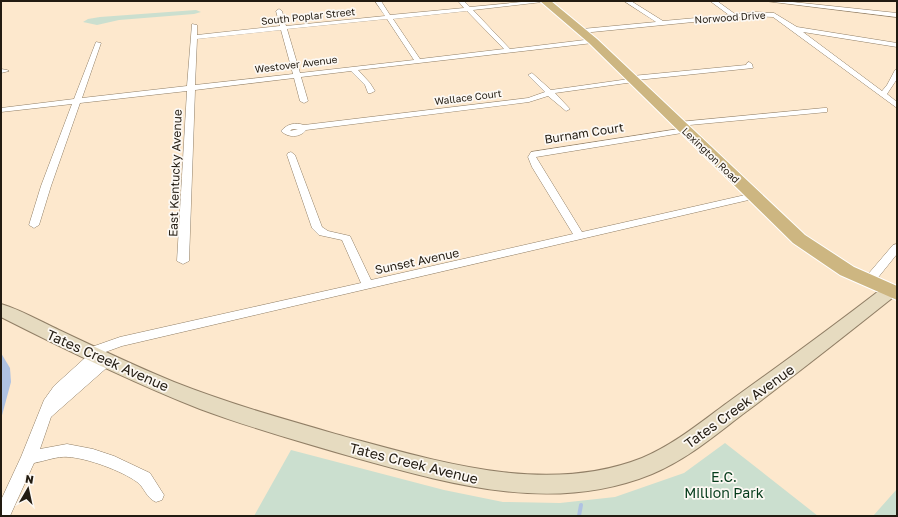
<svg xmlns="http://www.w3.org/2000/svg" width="898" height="517" font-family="'Golos Text',sans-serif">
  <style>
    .green { fill: #cbdfcf }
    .water { fill: #afc2e2 }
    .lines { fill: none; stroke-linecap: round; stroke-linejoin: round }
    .stream { stroke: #afc2e2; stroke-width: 4 }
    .street-casing { stroke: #917f66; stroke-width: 1 }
    .secondary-casing { stroke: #917f66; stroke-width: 2 }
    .primary-casing { stroke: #fff; stroke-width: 2 }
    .street { fill: #fff; fill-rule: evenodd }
    .secondary { fill: #e6dbc0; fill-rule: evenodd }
    .primary { fill: #cdb681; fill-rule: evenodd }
    .labels { text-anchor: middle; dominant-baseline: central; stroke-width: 3.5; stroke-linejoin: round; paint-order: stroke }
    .far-street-label { font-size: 10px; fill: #221b11; stroke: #fcf8f3 }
    .street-label { font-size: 12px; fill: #221b11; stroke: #fcf8f3 }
    .near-street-label { font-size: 14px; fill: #221b11; stroke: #fcf8f3 }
    .near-park-label { font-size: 14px; fill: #043b1a; stroke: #fcf8f3 }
  </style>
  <rect width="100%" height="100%" fill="#fde8cd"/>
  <path class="green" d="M 196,10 L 201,12 L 194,14 L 119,20 L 97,25 L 83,22 L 88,19 L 100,17 Z
    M 725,443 L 818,516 L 254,516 L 291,450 L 444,490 L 503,502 L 560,503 L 615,497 L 684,473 Z
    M 897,489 L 897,516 L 873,516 Z"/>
  <path class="water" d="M 1,353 L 10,368 L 11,382 L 1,419 Z"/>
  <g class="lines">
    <path class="stream" d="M 579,516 L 581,505"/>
    <defs>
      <path id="street" d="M 375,1 L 381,1 L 390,15 L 464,8 L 458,1 L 464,1 L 470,7 L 532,1 L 551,1 L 473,10 L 510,49 L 593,39 L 596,41 L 593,43 L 358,70 L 370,83 L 375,91 L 371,93 L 368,93 L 365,85 L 351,71 L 301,77 L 308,101 L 304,103 L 300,101 L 294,78 L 195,90 L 189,261 L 183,264 L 177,261 L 187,91 L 80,103 L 51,186 L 39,225 L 34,228 L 29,225 L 41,186 L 72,104 L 1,112 L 1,108 L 74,99 L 96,42 L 101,43 L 82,98 L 187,86 L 192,24 L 197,25 L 197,35 L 280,26 L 276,11 L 279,9 L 282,11 L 286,26 L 385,16 ZM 467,11 L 504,49 L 420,59 L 393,19 ZM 387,19 L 414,60 L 300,73 L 287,29 ZM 281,30 L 293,74 L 195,85 L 197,39 Z
        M 624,1 L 631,1 L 663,21 L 729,15 L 710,1 L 717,1 L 735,14 L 754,12 L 774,13 L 797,27 L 897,43 L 897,47 L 803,32 L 882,91 L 887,85 L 895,70 L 897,69 L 897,79 L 887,94 L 897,102 L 897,108 L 773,17 L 754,16 L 582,33 L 579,31 L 582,29 L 656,22 Z
        M 765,1 L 783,1 L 897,13 L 897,17 Z
        M 749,62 L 752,64 L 753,68 L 637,80 L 634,82 L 555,93 L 570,109 L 566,111 L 548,96 L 529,102 L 306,130 C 300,138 288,138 281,131 C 287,124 295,122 304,125 L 528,98 L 545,92 L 528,75 L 532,73 L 551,90 L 629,79 L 632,76 L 746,65 L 747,63 ZM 292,129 L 298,129 L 290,131 Z
        M 1,69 L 7,70 L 9,71 L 1,73 Z
        M 824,108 L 827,108 L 827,112 L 679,126 L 675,124 L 679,122 Z
        M 685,128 L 689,130 L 688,132 L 536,157 L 582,232 L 754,193 L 759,196 L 757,198 L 122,346 L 100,354 L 101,358 L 106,356 L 111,358 L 113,361 L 111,364 L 51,417 L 40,449 L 67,444 L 93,449 L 114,456 L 150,473 L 164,495 L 162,500 L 156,502 C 146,498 145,488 137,482 C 122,471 87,458 68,457 C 57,456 45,461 34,463 L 10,516 L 1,516 L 1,500 L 21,457 L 44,400 L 54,386 L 86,357 L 81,353 L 83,350 L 120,337 L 361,283 L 342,240 L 319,235 L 312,228 L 287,155 L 288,153 L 291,152 L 295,155 L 322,227 L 328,231 L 350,236 L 371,280 L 573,234 L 532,167 L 528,157 L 531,152 Z
        M 897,244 L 897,254 L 872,285 L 864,285 L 862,282 L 864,279 L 893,245 Z"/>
      <path id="secondary" d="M 890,285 L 897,289 L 896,295 C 846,335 795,375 743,414 C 714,436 686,460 652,474 C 554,514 453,485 356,458 C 304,443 251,428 200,409 C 132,382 66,350 1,317 L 1,304 C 21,310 40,321 59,330 C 97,348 135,366 174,382 C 232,405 291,421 350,438 C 443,463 548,495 642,458 C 673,445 700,423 727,403 C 780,365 832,327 884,287 Z"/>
      <path id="primary" d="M 540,1 L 551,1 L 597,39 L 805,235 L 854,267 L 897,286 L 897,300 L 840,275 L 793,243 L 589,43 Z"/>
    </defs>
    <use href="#street" class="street-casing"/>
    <use href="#secondary" class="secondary-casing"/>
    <use href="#primary" class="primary-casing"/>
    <use href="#street" class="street"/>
    <use href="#secondary" class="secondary"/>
    <use href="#primary" class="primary"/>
  </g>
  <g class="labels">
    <g class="far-street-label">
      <text transform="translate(308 16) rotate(-6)">South Poplar Street</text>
      <text transform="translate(730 17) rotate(-4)">Norwood Drive</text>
      <text transform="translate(296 64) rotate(-7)">Westover Avenue</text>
      <text transform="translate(468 97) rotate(-7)">Wallace Court</text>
      <text transform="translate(711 155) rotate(44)">Lexington Road</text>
    </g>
    <g class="street-label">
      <text transform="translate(584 133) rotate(-9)">Burnam Court</text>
      <text transform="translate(175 173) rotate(-88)">East Kentucky Avenue</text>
      <text transform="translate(417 261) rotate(-12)">Sunset Avenue</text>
    </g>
    <g class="near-street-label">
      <text transform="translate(108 360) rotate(24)">Tates Creek Avenue</text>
      <text transform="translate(739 406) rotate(-36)">Tates Creek Avenue</text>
      <text transform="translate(414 463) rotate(14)">Tates Creek Avenue</text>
    </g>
    <g class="near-park-label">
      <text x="724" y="476">E.C.<tspan x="724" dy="16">Million Park</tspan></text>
    </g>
  </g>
  <rect width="898" height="517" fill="none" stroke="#221b11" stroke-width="4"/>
  <g transform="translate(28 489) rotate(9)" stroke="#fcf8f3" stroke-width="3" paint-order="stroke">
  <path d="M0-3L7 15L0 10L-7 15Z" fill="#221b11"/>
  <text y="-6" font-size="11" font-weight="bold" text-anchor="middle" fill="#221b11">N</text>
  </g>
</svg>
